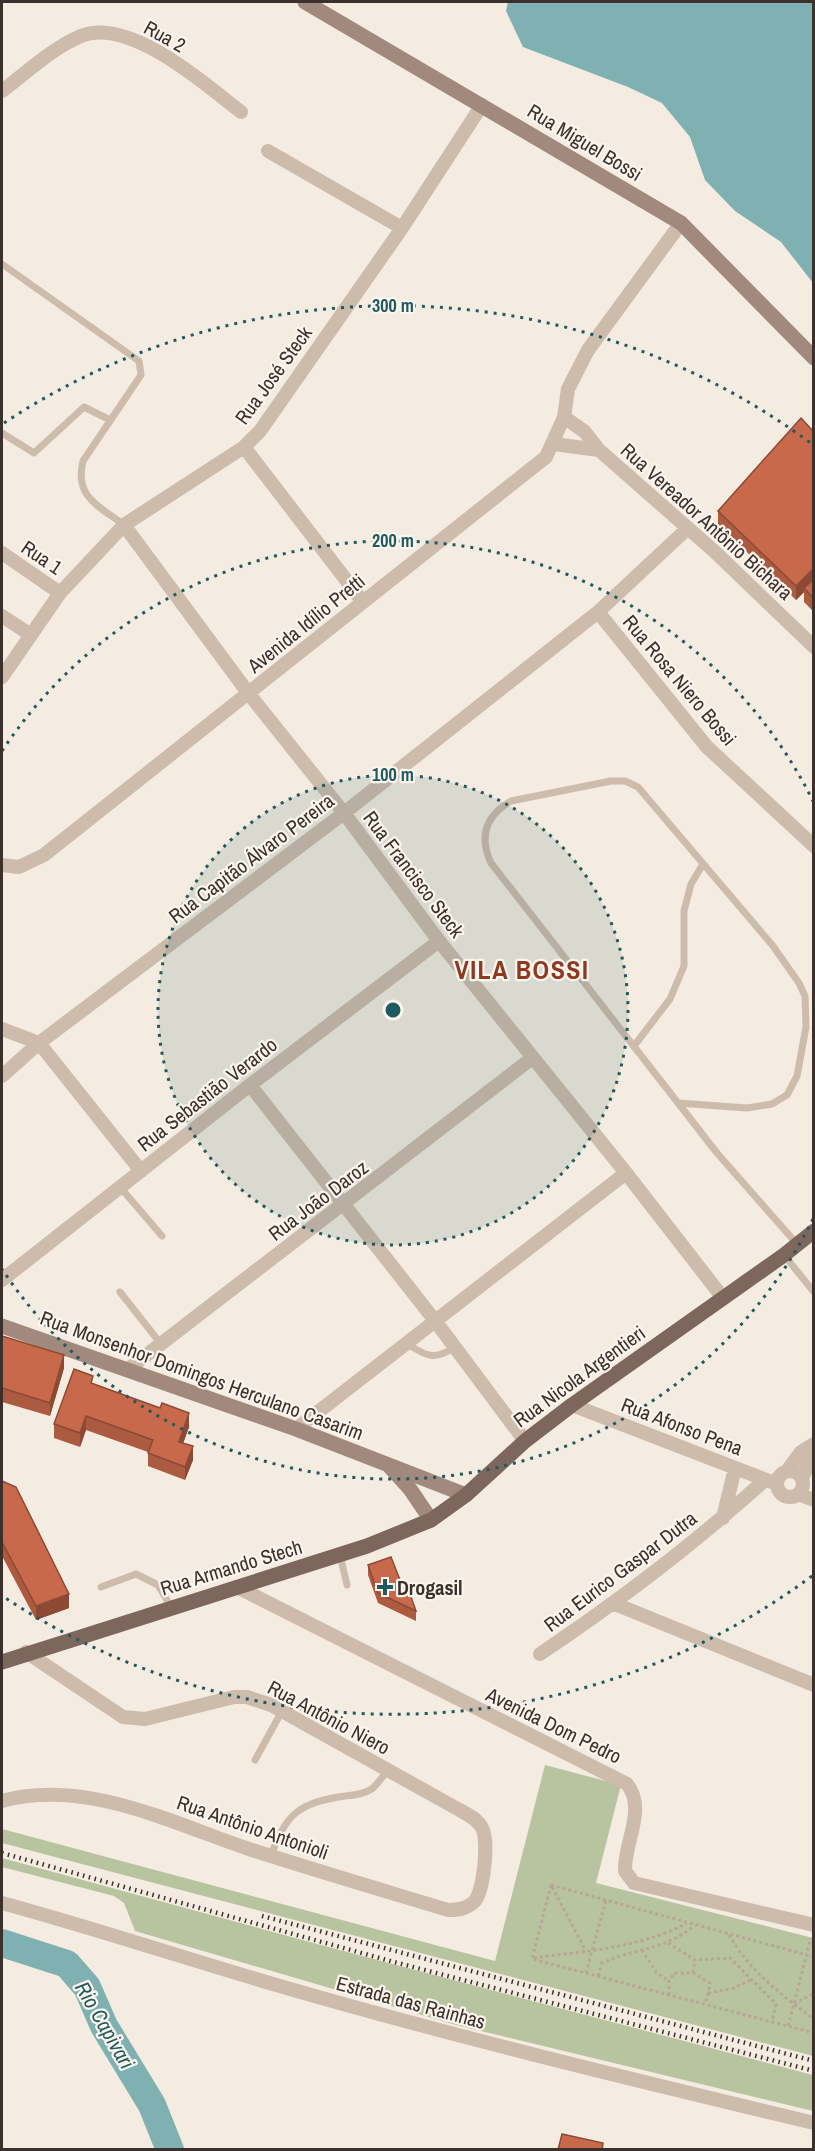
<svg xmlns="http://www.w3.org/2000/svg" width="815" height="2151" font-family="'Archivo Narrow',sans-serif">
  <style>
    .green { fill: #b8c4a0 }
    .water { fill: #7fb0b2 }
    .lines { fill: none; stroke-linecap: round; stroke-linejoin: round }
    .river { stroke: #7fb0b2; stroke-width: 28 }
    .path { stroke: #b9a596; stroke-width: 3; stroke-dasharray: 3 3; stroke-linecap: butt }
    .lane { stroke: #cdbbac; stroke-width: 7 }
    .street { stroke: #cdbbac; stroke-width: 14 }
    .secondary { stroke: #a18a7d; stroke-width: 15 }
    .primary { stroke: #7d675c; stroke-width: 15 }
    .rail { stroke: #3b302b; stroke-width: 4.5; stroke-dasharray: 1.5 4.5; stroke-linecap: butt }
    .wall { fill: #ac5a40 }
    .shaded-wall { fill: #8c4a34 }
    .building { fill: #c8694b; stroke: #8c4a34; stroke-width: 1.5 }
    .ring { fill: none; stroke: #1f5a5e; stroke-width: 3; stroke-dasharray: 3 6 }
    .poi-dot { fill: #1f5a5e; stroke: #fbf5ee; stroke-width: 2 }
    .labels { text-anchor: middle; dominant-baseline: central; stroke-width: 4.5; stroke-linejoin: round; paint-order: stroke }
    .street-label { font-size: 20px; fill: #3b302b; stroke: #fbf5ee }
    .poi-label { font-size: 20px; font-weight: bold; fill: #3b302b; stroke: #fbf5ee; text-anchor: start }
    .water-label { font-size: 21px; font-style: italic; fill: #1f5a5e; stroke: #fbf5ee }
    .district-label { font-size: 26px; font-weight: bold; letter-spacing: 1.5px; fill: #8c3b22; stroke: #fbf5ee }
    .centre { fill: #1f5a5e; stroke: #fbf5ee; stroke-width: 3 }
    .ring-label { font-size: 18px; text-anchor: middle; font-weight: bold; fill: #1f5a5e; stroke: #fbf5ee; stroke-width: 4.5; stroke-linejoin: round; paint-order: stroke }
  </style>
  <rect width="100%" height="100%" fill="#f4ebe1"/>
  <path class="green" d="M 545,1765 L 621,1785 L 596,1883 L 813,1938 L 813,2056 L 2,1843 L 2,1829 L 495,1961 Z
    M 2,1858 L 317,1944 L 813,2075 L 813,2111 L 456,2025 L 135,1931 L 124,1903 L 114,1896 L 2,1867 Z"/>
  <path class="water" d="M 508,2 L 813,2 L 813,283 L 781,242 L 735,211 L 705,180 L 690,137 L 662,103 L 628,87 L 523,47 L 506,11 Z"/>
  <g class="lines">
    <path class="river" d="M 2,1943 L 67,1964 L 87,1987 L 104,2026 L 152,2105 L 170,2150"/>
    <path class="path" d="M 551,1885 L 532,1959 L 814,2033
      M 551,1885 L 814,1957
      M 552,1887 L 586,1951
      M 729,1935 C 750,1971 781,1995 814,2019
      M 668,1943 L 695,1960 L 730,1958 L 776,2004 L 772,2022
      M 642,1950 L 656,1972 L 669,1981
      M 534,1958 C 584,1951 641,1948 687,1923
      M 586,1973 L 606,1900
      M 693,1973 L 695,1960
      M 598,1976 L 602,1963 C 635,1948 666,1950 695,1925
      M 708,1993 L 734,1988 L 750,1980
      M 669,1995 L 669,1981 L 674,1973 L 693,1973 L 710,1983 L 707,1999 L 703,2004
      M 794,2004 L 814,1993
      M 788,2026 L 811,1938"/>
    <path class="lane" d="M 2,264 L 139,361 L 141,375 L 83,461 C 74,497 99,506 124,525
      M 2,433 L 34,453 L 84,407 L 110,420
      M 634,1046 L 670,999 L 684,966 L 684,911 L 691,884 L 703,864
      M 678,1103 L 747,1108 L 772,1104 L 787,1095 L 797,1076 L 806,1027 L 805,996 L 799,983 L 773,946 L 638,787 L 625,781 L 611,781 L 511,801 C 485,816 479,837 491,863 L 717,1153 L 797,1244
      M 120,1187 L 162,1236
      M 784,1255 L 814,1292
      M 120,1292 L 161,1344
      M 408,1344 C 425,1356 436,1361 454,1347
      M 340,1555 L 347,1585
      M 101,1587 L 136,1574 L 158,1585 L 171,1607
      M 255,1760 L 282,1711
      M 271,1856 C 285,1813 301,1802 345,1796 C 354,1795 365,1794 373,1788 C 378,1783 383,1776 388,1770"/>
    <path class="street" d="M 2,91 C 26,73 52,48 81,36 C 129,16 206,85 241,112
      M 268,151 L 402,228
      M 564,417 L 585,432 L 599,450 L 714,551 L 814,647
      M 554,444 L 599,450
      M 244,447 L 363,602
      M 124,525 L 249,694 L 344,813 L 439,941 L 626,1173 L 723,1298
      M 2,553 L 60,593
      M 598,612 L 707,747 L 814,846
      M 2,616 L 31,635
      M 2,677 L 60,593 L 124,525 L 244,447 L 260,431 L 402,228 L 482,105
      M 2,865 L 19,867 L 44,855 L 546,457 L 564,417 L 568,389 L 588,350 L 681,223
      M 2,1029 L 39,1043 L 141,1171
      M 2,1076 L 39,1043 L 344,813 L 598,612 L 687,529
      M 250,1085 L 436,1322 L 525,1441
      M 2,1280 L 250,1085 L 439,941
      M 127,1370 L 531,1059
      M 572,1405 L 777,1484
      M 296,1429 L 626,1173
      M777 1484a13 13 0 1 1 26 0a13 13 0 1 1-26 0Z
      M 787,1471 L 801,1452 L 814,1444
      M 802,1478 L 814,1453
      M 798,1494 L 814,1500
      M 723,1518 L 735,1468
      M 237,1587 L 627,1784 C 647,1809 624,1842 625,1871 L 634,1883 L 814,1925
      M 615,1604 L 814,1685
      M 540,1654 C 619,1601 694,1544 765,1480
      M 2,1801 C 87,1778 173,1824 252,1850 C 317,1871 382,1890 448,1910 C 458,1910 466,1909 474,1902 C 484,1892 489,1840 482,1828 C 478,1819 465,1813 456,1808 L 271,1705 L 247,1697 L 234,1697 L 145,1719 L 123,1717 L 26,1652
      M 2,1903 C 90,1927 178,1956 266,1982 C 447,2035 630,2079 814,2123"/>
    <path class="secondary" d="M 305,2 L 681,223 L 814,358
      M 2,1326 L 296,1429 L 466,1495
      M 390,1467 L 410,1489 L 431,1520"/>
    <path class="primary" d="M 2,1662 L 367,1546 L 431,1520 L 466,1495 L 525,1441 L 572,1405 L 784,1255 L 814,1231"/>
    <path class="rail" d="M 2,1853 L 394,1962 L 814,2071
      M 262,1916 L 814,2061"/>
  </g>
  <path class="wall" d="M 813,431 L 813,611 L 804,602 L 804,592 L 796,600 L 718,524 L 718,511 Z
    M 2,1336 L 64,1368 L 50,1416 L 2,1402 Z
    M 93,1384 L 189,1427 L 183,1443 L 193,1460 L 185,1480 L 148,1466 L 148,1452 L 86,1430 L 80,1447 L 54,1438 L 54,1424 Z
    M 2,1481 L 69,1608 L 36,1620 L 2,1556 Z
    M 368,1565 L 404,1590 L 416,1611 L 416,1621 L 378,1603 L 368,1575 Z"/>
  <path class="shaded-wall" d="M 813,569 L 813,582 L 804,588 L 804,592 L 796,600 L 796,586 Z
    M 64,1355 L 64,1368 L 50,1416 L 50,1403 Z
    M 189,1413 L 189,1427 L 179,1455 L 179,1442 Z
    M 86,1416 L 86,1430 L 80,1447 L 80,1433 Z
    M 193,1446 L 193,1460 L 185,1480 L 185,1467 Z
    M 69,1594 L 69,1608 L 36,1620 L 36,1606 Z"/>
  <path class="building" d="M 801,418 L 813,431 L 813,569 L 796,586 L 718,511 Z
    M 813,580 L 813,598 L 804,588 Z
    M 2,1336 L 64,1355 L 50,1403 L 2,1388 Z
    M 74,1369 L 93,1376 L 91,1383 L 160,1408 L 162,1403 L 189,1413 L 179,1442 L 193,1446 L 185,1467 L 148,1453 L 153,1440 L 86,1416 L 80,1433 L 54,1424 Z
    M 2,1481 L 16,1487 L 69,1594 L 36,1606 L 2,1542 Z
    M 391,1557 L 404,1590 L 408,1588 L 416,1611 L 378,1593 L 368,1565 Z
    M 562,2134 L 603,2143 L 602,2150 L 558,2150 Z"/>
  <circle cx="393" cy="1010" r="235" fill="#1f5a5e" fill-opacity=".12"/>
  <g class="ring">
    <circle cx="393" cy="1010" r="235"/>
    <path d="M813 1219A469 469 0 0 1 2 1269M2 751A469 469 0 0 1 813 801"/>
    <path d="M812 1576A704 704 0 0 1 4 1597M4 423A704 704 0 0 1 812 444"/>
  </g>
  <path class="poi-dot" d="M382 1578h6v6h6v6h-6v6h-6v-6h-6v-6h6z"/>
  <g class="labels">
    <g class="street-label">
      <text transform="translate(165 36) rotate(29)">Rua 2</text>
      <text transform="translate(585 142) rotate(31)">Rua Miguel Bossi</text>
      <text transform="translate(273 375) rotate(-54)">Rua José Steck</text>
      <text transform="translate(707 521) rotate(42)">Rua Vereador Antônio Bichara</text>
      <text transform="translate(42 557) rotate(34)">Rua 1</text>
      <text transform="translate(306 623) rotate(-39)">Avenida Idílio Pretti</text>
      <text transform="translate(680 680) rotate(50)">Rua Rosa Niero Bossi</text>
      <text transform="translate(251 858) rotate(-37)">Rua Capitão Álvaro Pereira</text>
      <text transform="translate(414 874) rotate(53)">Rua Francisco Steck</text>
      <text transform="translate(207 1094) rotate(-38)">Rua Sebastião Verardo</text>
      <text transform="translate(318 1200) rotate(-37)">Rua João Daroz</text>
      <text transform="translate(202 1375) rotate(20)">Rua Monsenhor Domingos Herculano Casarim</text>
      <text transform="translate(579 1376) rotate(-36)">Rua Nicola Argentieri</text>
      <text transform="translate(682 1426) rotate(21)">Rua Afonso Pena</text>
      <text transform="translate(231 1567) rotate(-17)">Rua Armando Stech</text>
      <text transform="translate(620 1571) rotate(-37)">Rua Eurico Gaspar Dutra</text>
      <text transform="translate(329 1717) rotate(28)">Rua Antônio Niero</text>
      <text transform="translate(554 1725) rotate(26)">Avenida Dom Pedro</text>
      <text transform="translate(253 1827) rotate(19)">Rua Antônio Antonioli</text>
      <text transform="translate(411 2002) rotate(15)">Estrada das Rainhas</text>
    </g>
    <g class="poi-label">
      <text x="397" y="1587">Drogasil</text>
    </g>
    <g class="water-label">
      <text transform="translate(105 2025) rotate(60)">Rio Capivari</text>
    </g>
    <g class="district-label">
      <text x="522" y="969">VILA BOSSI</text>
    </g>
  </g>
  <circle cx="393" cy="1010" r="9" class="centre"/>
  <g class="ring-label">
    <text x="393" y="312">300 m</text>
    <text x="393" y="547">200 m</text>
    <text x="393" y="781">100 m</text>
  </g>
  <rect width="815" height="2151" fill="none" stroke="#3b302b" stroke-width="6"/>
</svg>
